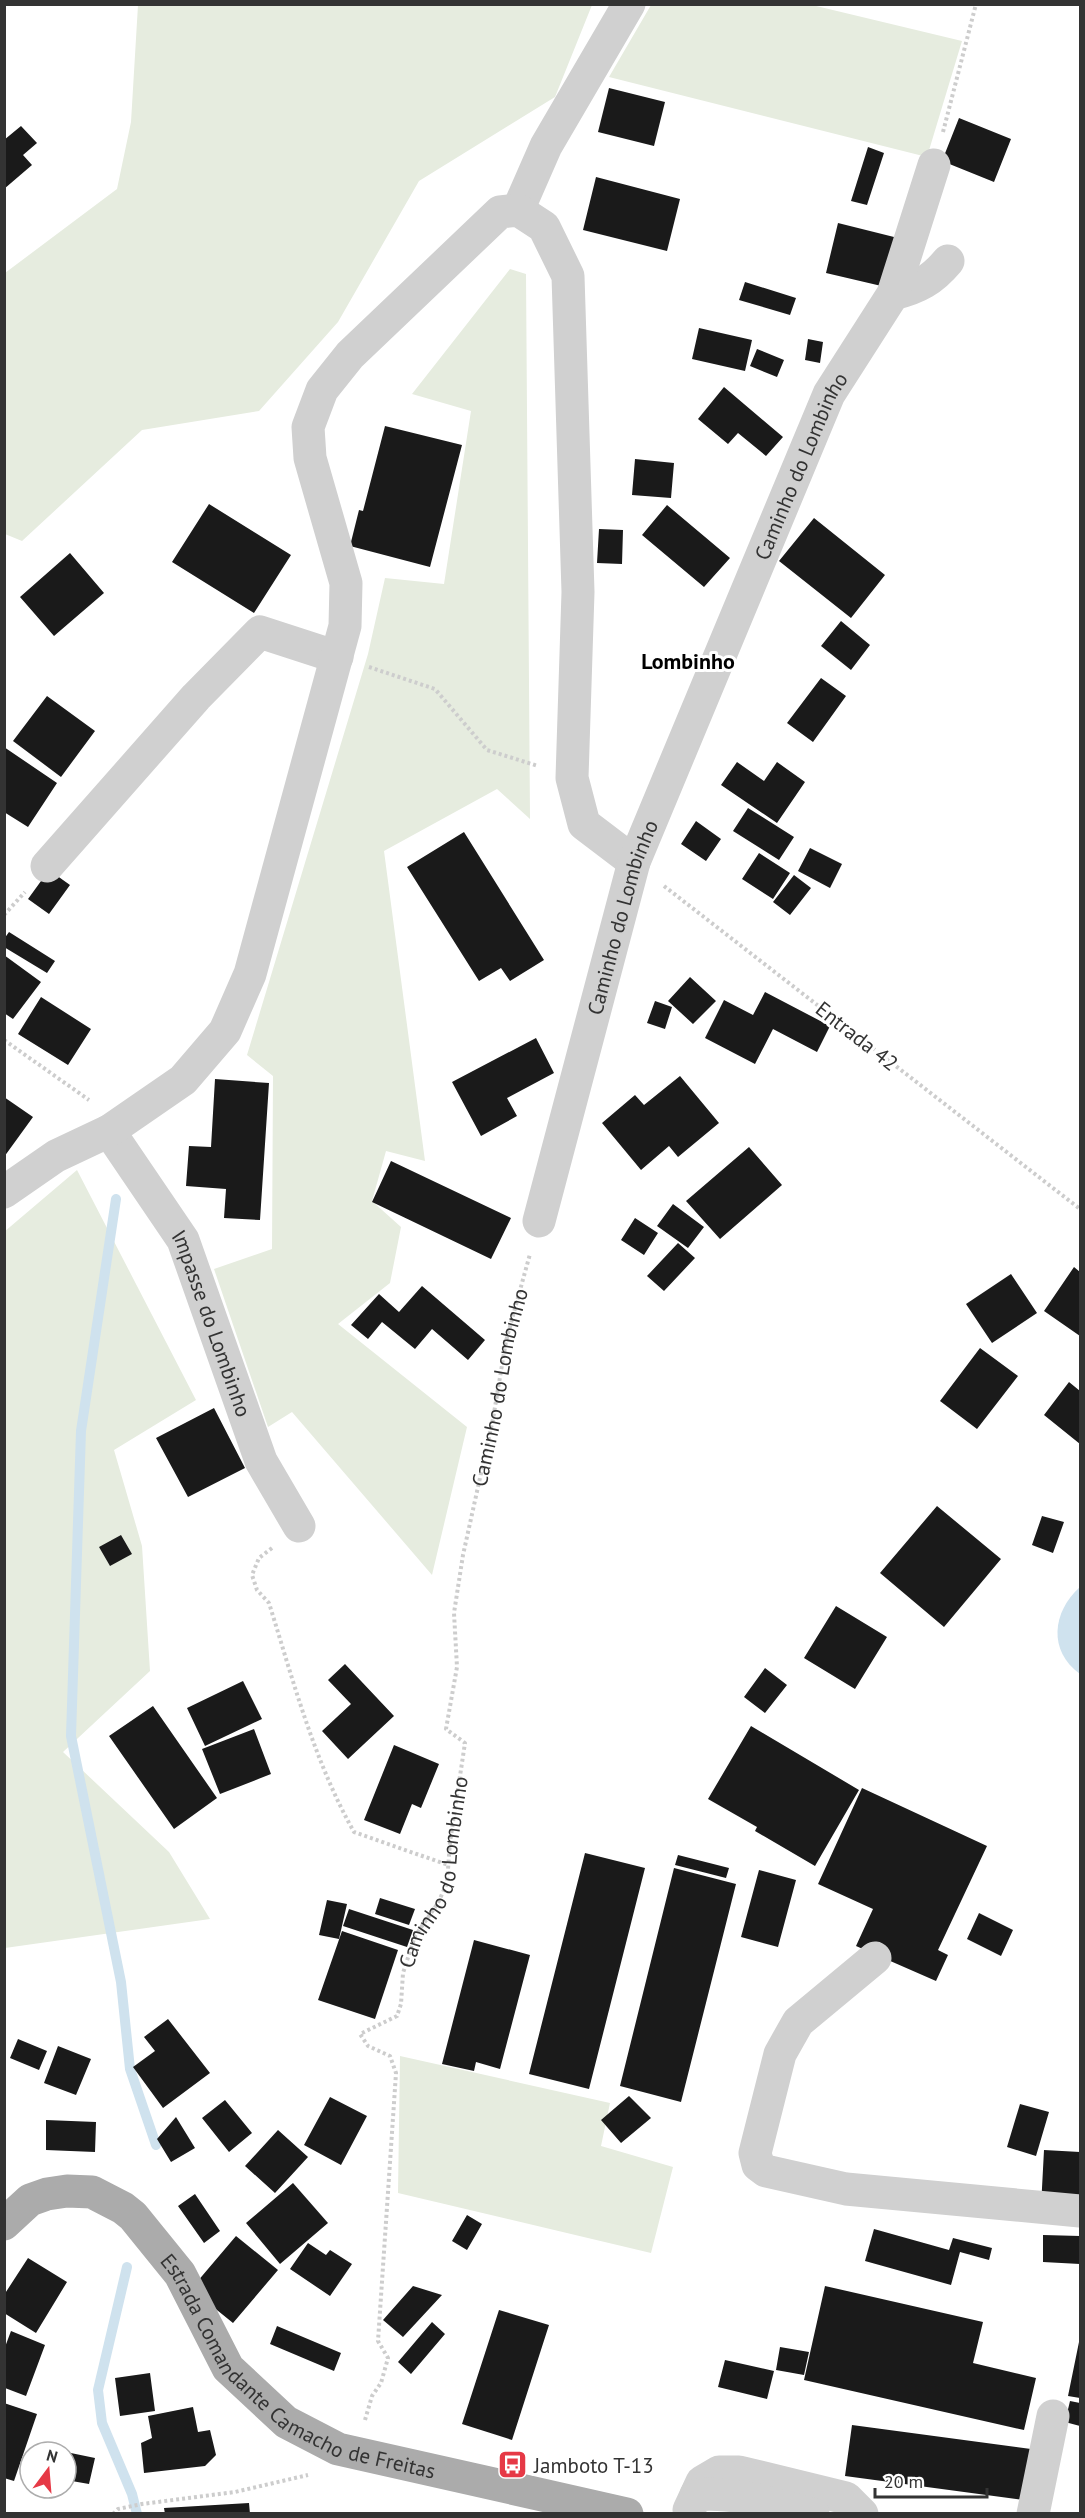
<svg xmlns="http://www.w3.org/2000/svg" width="1085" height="2518" font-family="'PT Sans',sans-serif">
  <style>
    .green { fill: #e6ecdf }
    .water { fill: #cfe2ee }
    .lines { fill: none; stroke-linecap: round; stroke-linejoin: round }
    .stream { stroke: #cfe2ee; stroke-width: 10 }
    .building { fill: #1a1a1a }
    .path { stroke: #cdcdcd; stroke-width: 4; stroke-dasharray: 3 3; stroke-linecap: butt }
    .minor { stroke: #d0d0d0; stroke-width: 33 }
    .major { stroke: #ababab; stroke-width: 33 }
    .labels { text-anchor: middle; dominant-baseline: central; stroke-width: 6; stroke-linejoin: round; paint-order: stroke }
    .street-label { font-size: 21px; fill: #333; stroke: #fff }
    .poi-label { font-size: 21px; fill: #333; stroke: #fff; text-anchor: start }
    .neighbourhood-label { font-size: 22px; font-weight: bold; fill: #000; stroke: #fff }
  </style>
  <rect width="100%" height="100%" fill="#fff"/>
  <path class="green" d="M 138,5 L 592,5 L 555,97 L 419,181 L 338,322 L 259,411 L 142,430 L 22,541 L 5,534 L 5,273 L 117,189 L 131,122 Z
    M 651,5 L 812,5 L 962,41 L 927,157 L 609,77 Z
    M 510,269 L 526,274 L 530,819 L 497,789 L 384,851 L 425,1161 L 386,1151 L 372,1201 L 401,1227 L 390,1283 L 338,1324 L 467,1427 L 432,1575 L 292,1412 L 268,1427 L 214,1269 L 272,1249 L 273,1076 L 247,1055 L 368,654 L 385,578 L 444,584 L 471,411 L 412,394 Z
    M 77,1170 L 196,1400 L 114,1450 L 142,1546 L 150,1671 L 63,1752 L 169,1852 L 210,1919 L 5,1948 L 4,1232 Z
    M 400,2056 L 610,2103 L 601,2146 L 673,2167 L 651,2253 L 398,2193 Z"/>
  <path class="water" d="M 1080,1587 L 1080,1674 C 1048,1651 1052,1612 1080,1587 Z"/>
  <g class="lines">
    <path class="stream" d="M 116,1199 L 81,1431 L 71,1736 L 121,1982 L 130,2069 L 156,2145
      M 127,2267 L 98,2390 L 102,2423 L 132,2494 L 137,2514"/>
  </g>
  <path class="building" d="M 609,88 L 665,102 L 654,146 L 598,132 Z
    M 959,118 L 1011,139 L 994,182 L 942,161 Z
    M 21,126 L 37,143 L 23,155 L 32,165 L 4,189 L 4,140 Z
    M 868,147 L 884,153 L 867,205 L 851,201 Z
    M 596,177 L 680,199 L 667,251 L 583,230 Z
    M 838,223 L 902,239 L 890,288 L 826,273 Z
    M 745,282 L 796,298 L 790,315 L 739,300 Z
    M 699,328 L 752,340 L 745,371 L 692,359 Z
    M 808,339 L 823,342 L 820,363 L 805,360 Z
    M 757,349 L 784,360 L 777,377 L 750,366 Z
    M 724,387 L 783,437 L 766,456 L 738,433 L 728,444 L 698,419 Z
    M 385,426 L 462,445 L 430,567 L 350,546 L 359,510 L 363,511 Z
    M 635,459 L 674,463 L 671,498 L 632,495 Z
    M 209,504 L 291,555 L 254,613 L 172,562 Z
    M 667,505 L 730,558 L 704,587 L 642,535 Z
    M 814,518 L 885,575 L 851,618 L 779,561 Z
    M 599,529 L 623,530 L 622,564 L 597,563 Z
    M 70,553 L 104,593 L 54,636 L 20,597 Z
    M 841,621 L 870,645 L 851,670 L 821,646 Z
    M 821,678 L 846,696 L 813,742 L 787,723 Z
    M 47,696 L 95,731 L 61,777 L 13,741 Z
    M 4,747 L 57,783 L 28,827 L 4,812 Z
    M 737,762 L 764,781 L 777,762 L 805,782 L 777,823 L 721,785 Z
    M 748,808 L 794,837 L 779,860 L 733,831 Z
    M 696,821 L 721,839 L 706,861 L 681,844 Z
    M 464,832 L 544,960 L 510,981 L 501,968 L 479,981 L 407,867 Z
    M 810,848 L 842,864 L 830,888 L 798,871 Z
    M 759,853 L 790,873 L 773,899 L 742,879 Z
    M 49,870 L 70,885 L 49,914 L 28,899 Z
    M 794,875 L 811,888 L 790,915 L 773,902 Z
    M 9,932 L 55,961 L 47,973 L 4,947 L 4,939 Z
    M 4,955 L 41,982 L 13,1019 L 4,1013 Z
    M 690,977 L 716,1001 L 693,1024 L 668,1001 Z
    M 765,992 L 830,1026 L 817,1052 L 773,1029 L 755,1064 L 705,1038 L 724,1000 L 753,1015 Z
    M 41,997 L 91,1029 L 68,1065 L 18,1034 Z
    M 655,1001 L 672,1007 L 665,1029 L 647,1023 Z
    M 536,1038 L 554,1073 L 507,1098 L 517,1116 L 481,1136 L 452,1082 Z
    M 680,1076 L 719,1123 L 678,1157 L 669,1146 L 641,1170 L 602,1123 L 635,1095 L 644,1105 Z
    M 215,1079 L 269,1083 L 260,1220 L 224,1218 L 226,1189 L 186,1186 L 189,1146 L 211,1147 Z
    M 4,1097 L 33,1117 L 4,1157 Z
    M 749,1147 L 782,1185 L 720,1239 L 686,1201 Z
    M 391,1161 L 511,1218 L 491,1259 L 372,1202 Z
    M 673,1204 L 704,1227 L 688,1248 L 657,1226 Z
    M 635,1218 L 658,1233 L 644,1255 L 621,1240 Z
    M 678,1243 L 695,1258 L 664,1291 L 647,1276 Z
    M 1074,1267 L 1080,1272 L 1080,1336 L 1044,1311 Z
    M 1011,1274 L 1037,1313 L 992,1343 L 966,1304 Z
    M 422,1286 L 485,1340 L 468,1360 L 432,1329 L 415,1349 L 382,1322 L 368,1339 L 351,1325 L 379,1294 L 399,1312 Z
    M 980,1348 L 1018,1376 L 977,1429 L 940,1401 Z
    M 1069,1382 L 1080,1391 L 1080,1444 L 1044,1415 Z
    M 214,1408 L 245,1468 L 188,1497 L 156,1438 Z
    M 937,1506 L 1001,1559 L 944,1627 L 880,1573 Z
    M 1042,1516 L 1064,1522 L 1053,1553 L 1032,1545 Z
    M 121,1535 L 132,1554 L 110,1566 L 99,1547 Z
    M 836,1606 L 887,1637 L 855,1689 L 804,1658 Z
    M 345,1664 L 394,1716 L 348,1759 L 322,1731 L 351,1704 L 328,1680 Z
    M 765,1668 L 787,1685 L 765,1713 L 744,1697 Z
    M 243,1681 L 262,1719 L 205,1746 L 187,1708 Z
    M 153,1706 L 217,1798 L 174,1829 L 109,1736 Z
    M 751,1726 L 859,1790 L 815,1866 L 755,1831 L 757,1827 L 708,1799 Z
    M 254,1729 L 271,1774 L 220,1794 L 202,1749 Z
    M 394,1745 L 439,1764 L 421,1808 L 412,1804 L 400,1834 L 364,1820 Z
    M 862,1788 L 987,1846 L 938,1950 L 948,1955 L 936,1981 L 856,1946 L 873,1909 L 818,1884 Z
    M 585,1853 L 645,1868 L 589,2089 L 529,2074 Z
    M 678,1855 L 729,1868 L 726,1878 L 675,1865 Z
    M 674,1868 L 736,1884 L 681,2102 L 620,2086 Z
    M 759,1870 L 796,1880 L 778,1947 L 741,1937 Z
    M 380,1898 L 415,1909 L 409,1925 L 375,1914 Z
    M 327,1900 L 347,1904 L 339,1939 L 319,1935 Z
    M 349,1909 L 413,1930 L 407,1947 L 343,1926 Z
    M 979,1913 L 1013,1930 L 1001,1956 L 967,1939 Z
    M 342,1931 L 398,1950 L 375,2019 L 318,2000 Z
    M 474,1940 L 530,1955 L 500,2069 L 476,2062 L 474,2071 L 442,2064 Z
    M 168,2019 L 210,2073 L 163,2108 L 133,2067 L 155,2051 L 144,2037 Z
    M 18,2039 L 47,2051 L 39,2070 L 10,2058 Z
    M 58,2046 L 91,2059 L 76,2095 L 44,2083 Z
    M 629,2096 L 651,2118 L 621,2143 L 601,2120 Z
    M 330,2097 L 367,2116 L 341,2165 L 304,2145 Z
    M 225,2100 L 252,2133 L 229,2152 L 202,2118 Z
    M 1020,2104 L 1049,2112 L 1036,2156 L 1007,2147 Z
    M 176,2117 L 195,2148 L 171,2162 L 157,2139 Z
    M 46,2120 L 96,2122 L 95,2152 L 46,2150 Z
    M 278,2130 L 308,2157 L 275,2193 L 245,2166 Z
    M 1044,2150 L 1080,2152 L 1080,2209 L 1041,2207 Z
    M 293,2183 L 328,2223 L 280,2264 L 246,2223 Z
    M 195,2194 L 220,2231 L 204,2243 L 178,2206 Z
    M 467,2215 L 482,2224 L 467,2250 L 452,2241 Z
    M 874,2229 L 949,2250 L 953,2238 L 992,2248 L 989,2260 L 960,2252 L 951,2285 L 865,2261 Z
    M 1043,2235 L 1080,2236 L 1080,2264 L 1043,2262 Z
    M 236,2236 L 278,2270 L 233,2323 L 191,2289 Z
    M 308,2243 L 326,2255 L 330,2250 L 352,2264 L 330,2296 L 290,2269 Z
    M 28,2258 L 67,2282 L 36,2333 L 4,2313 L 4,2295 Z
    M 413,2286 L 442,2295 L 403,2337 L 383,2320 Z
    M 825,2286 L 983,2322 L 973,2363 L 1036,2378 L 1024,2430 L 804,2380 Z
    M 499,2310 L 549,2325 L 512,2440 L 462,2424 Z
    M 432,2322 L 445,2334 L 411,2374 L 398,2362 Z
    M 277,2326 L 341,2353 L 334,2371 L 270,2344 Z
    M 11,2331 L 45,2345 L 26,2396 L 5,2388 L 5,2347 Z
    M 1079,2342 L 1080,2342 L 1080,2398 L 1068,2396 Z
    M 780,2347 L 809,2352 L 804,2375 L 776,2370 Z
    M 725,2360 L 774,2371 L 767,2399 L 718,2387 Z
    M 150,2373 L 155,2411 L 120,2416 L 115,2378 Z
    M 1070,2401 L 1080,2403 L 1080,2426 L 1065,2422 Z
    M 4,2403 L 37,2414 L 14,2481 L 4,2478 Z
    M 193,2407 L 198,2432 L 210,2430 L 216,2455 L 205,2466 L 144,2473 L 141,2443 L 152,2438 L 148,2416 Z
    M 852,2425 L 1031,2449 L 1024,2500 L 845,2476 Z
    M 66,2452 L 95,2458 L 89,2484 L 66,2480 Z
    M 249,2503 L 250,2514 L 165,2514 L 164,2508 Z"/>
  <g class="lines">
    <g class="path">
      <path d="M 943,132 L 976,4"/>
      <path d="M 369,667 L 435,689 L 487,750 L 538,766"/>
      <path d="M 664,886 L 1080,1209"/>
      <path d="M 4,915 L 25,892"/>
      <path d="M 4,1040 L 89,1100"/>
      <path d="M 272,1548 L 259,1558 L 252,1575 L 257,1590 L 269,1603 C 293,1680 314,1761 354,1832 L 448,1865"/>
      <path id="s1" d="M 365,2420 L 372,2396 L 381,2383 L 388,2358 L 378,2341 L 396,2073 L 390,2056 L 368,2046 L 360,2034 L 397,2016 L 401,2004 L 403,1973 L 415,1936 L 438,1903 L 447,1883 L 450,1842 L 465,1743 L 446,1729 L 457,1667 L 454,1613 L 463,1555 L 493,1419 L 506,1341 L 530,1254"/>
      <path d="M 113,2514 L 118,2509 L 142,2504 L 235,2492 L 308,2475"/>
    </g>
    <g class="minor">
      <path d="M 518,210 L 546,146 L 629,4"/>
      <path d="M 893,294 C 918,288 932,280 948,261"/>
      <path d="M 47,866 L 196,697 L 260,632 L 337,657"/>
      <path id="s2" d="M 109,1131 L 183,1240 L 261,1461 L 299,1526"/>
      <path d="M 4,1192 L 56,1156 L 109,1131 L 183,1080 L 225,1031 L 250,974 L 345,626 L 346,583 L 310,458 L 308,427 L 322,390 L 350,355 L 500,212 L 518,210 L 544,227 L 568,276 L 578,592 L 572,778 L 584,824 L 634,862"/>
      <path id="s3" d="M 539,1221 L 634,862 L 829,394 L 893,294 L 934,165"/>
      <path d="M 875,1958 L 798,2022 L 780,2054 L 755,2153 L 758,2165 L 766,2171 L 846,2189 L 1080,2211"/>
      <path d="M 696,2495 L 702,2482 L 719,2472 L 739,2472 L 846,2498 L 862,2514"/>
      <path d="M 689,2510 L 696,2495 C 735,2491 775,2505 813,2514"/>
      <path d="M 1033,2514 L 1053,2416"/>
    </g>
    <path class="major" id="s4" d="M 4,2224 L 30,2200 L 47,2194 L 67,2191 L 92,2192 L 123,2208 L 133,2216 L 180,2274 L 228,2368 L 286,2422 L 338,2449 L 627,2514"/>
  </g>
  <defs>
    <symbol id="bus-square" viewBox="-11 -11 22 22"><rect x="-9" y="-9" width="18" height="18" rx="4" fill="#e63946" stroke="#fff"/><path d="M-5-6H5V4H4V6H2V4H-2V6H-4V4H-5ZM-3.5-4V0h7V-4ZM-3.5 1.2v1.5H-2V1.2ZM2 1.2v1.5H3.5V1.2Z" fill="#fff"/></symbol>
  </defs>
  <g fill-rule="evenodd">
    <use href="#bus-square" x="496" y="2448" width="33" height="33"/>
  </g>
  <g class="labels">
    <g class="street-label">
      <text stroke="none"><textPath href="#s3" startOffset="801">Caminho do Lombinho</textPath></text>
      <text stroke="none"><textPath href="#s3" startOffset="315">Caminho do Lombinho</textPath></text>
      <text transform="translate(857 1036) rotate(38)">Entrada 42</text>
      <text stroke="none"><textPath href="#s2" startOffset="220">Impasse do Lombinho</textPath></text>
      <text stroke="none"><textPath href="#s1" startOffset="1110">Caminho do Lombinho</textPath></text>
      <text stroke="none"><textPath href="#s1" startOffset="604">Caminho do Lombinho</textPath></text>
      <text stroke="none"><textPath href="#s4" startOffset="381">Estrada Comandante Camacho de Freitas</textPath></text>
    </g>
    <g class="poi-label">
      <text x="534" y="2465">Jamboto T-13</text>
    </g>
    <g class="neighbourhood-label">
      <text x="688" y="661">Lombinho</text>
    </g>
  </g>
  <rect width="1085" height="2518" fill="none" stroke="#333333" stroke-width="12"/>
  <g transform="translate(48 2470) rotate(16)"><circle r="28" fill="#ffffff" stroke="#adadad" stroke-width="1.5"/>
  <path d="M0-4.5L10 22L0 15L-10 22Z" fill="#e63946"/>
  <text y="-9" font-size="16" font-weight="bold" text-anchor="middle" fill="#333333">N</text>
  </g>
  <path d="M875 2488v9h112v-9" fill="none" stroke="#333333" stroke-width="3"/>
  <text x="884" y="2488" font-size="18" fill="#333333" stroke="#ffffff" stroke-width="4.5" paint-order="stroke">20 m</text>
</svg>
